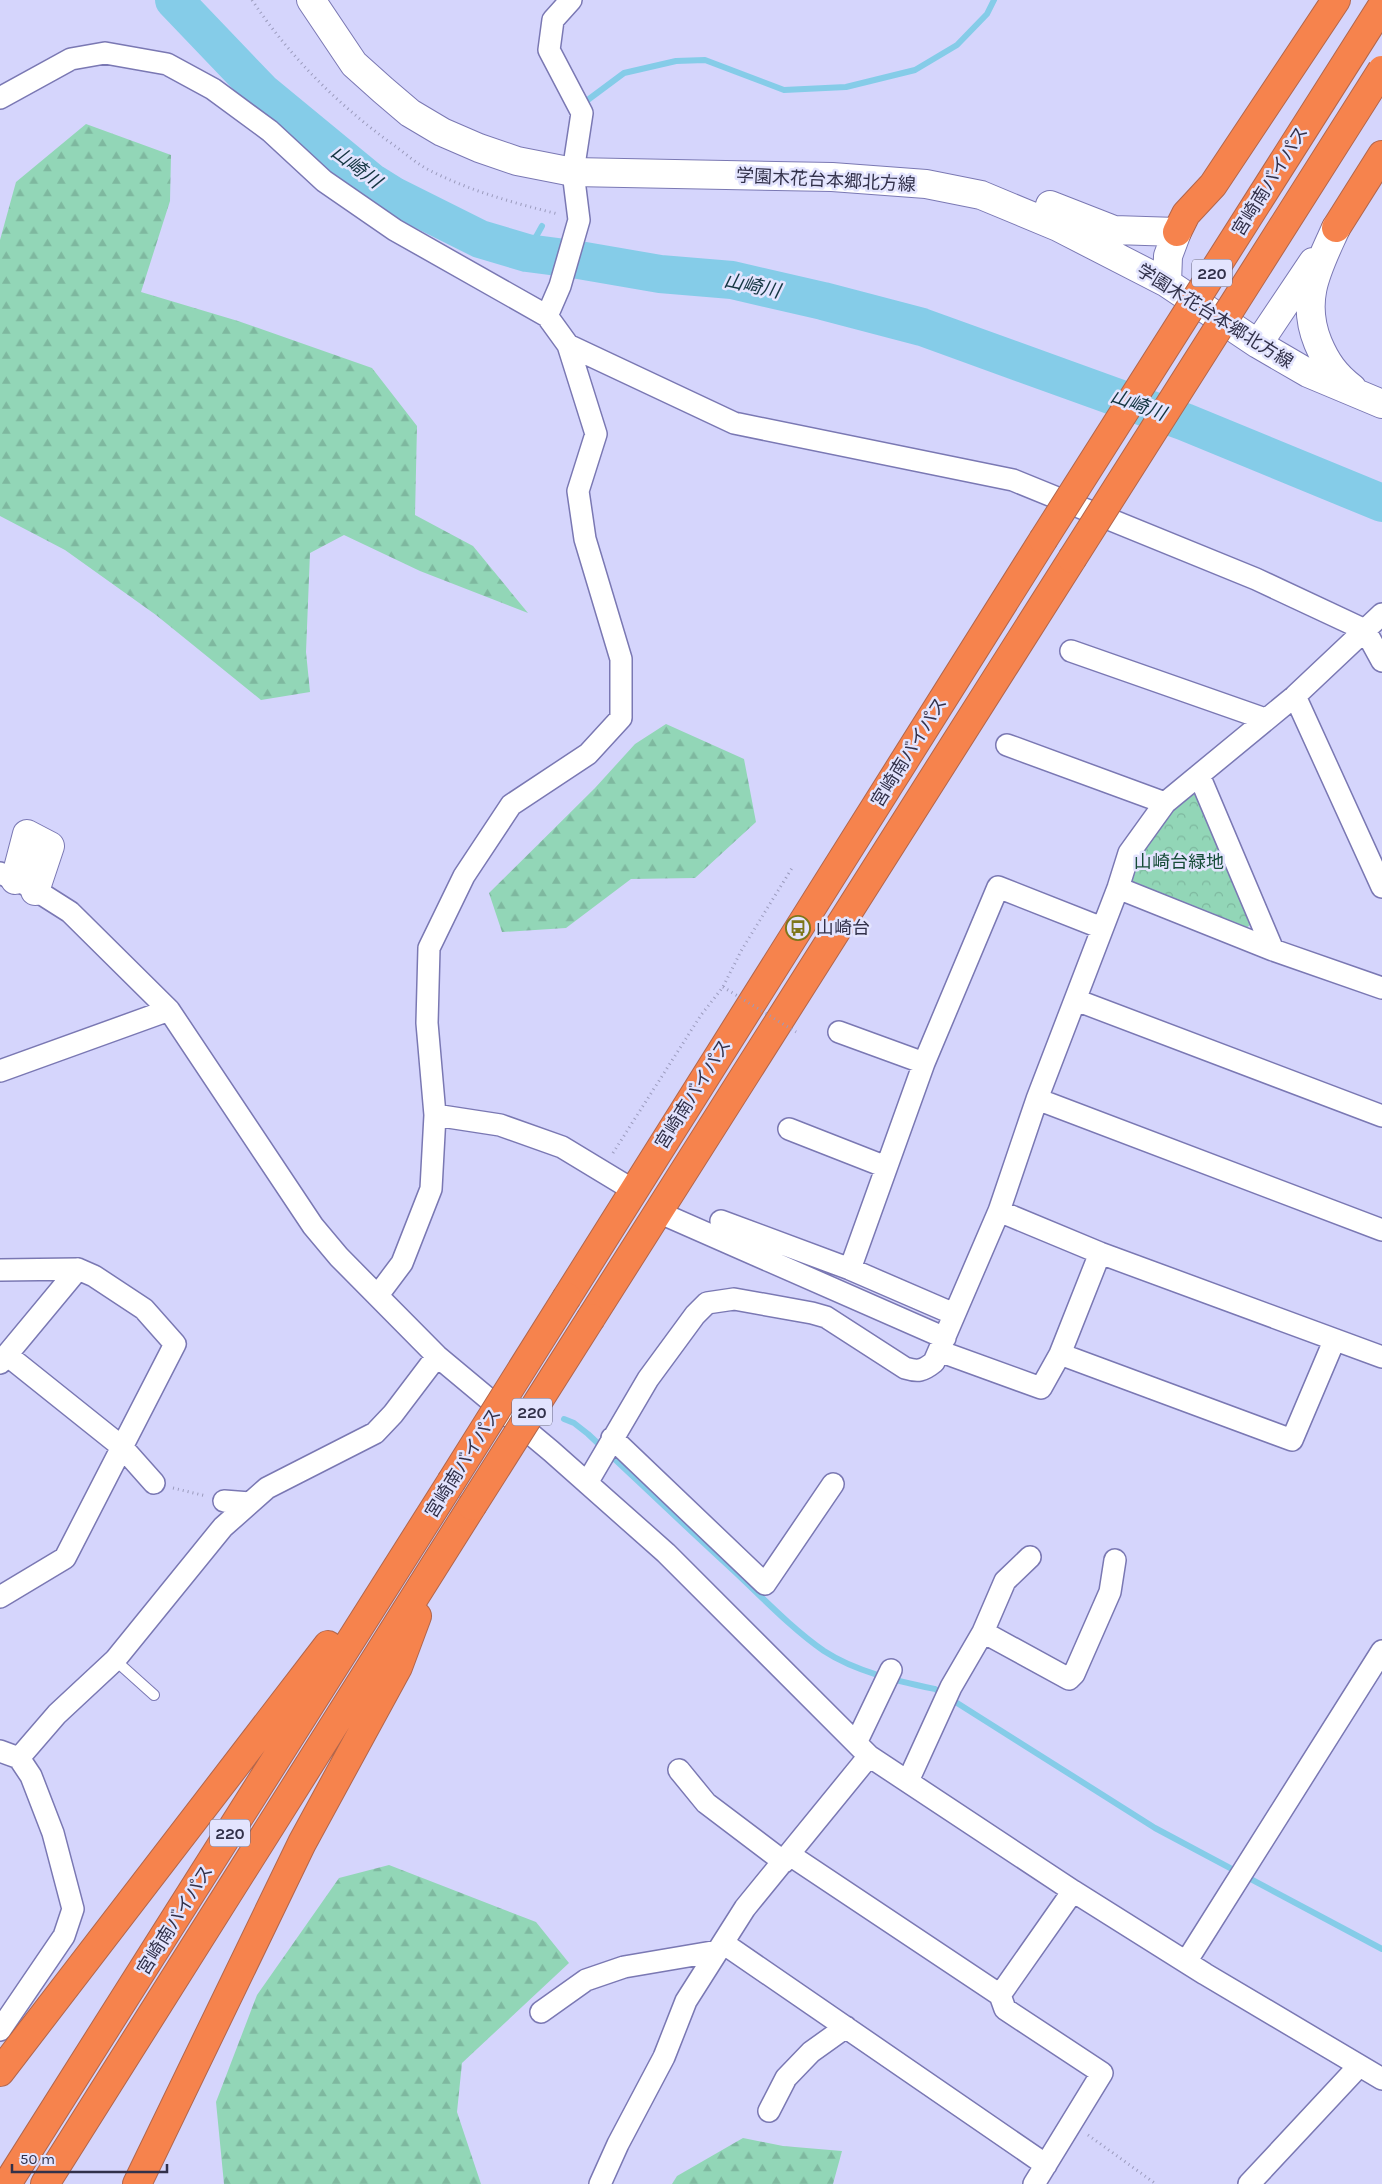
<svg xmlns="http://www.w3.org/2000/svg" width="1382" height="2184" font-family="Karla,'Noto Sans JP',sans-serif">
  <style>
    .forest { fill: url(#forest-firs) }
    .park { fill: url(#park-crowns) }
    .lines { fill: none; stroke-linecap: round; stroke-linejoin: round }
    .stream { stroke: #85cce8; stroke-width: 6 }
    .river { stroke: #85cce8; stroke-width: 38 }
    .lane-casing { stroke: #7a78b3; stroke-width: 12 }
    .street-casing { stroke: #7a78b3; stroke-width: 24 }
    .secondary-casing { stroke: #7a78b3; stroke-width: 30 }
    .highway-casing { stroke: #b1664c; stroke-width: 30 }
    .path { stroke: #9b9bbd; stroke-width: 3; stroke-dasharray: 1 4; stroke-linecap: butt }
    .lane { stroke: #fff; stroke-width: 10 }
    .street { stroke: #fff; stroke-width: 21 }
    .secondary { stroke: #fff; stroke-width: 28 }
    .highway { stroke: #f6834d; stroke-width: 28 }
    .highway-bridge-casing { stroke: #b1664c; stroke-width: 30; stroke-linecap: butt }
    .path-bridge { stroke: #9b9bbd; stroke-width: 3; stroke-dasharray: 1 4; stroke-linecap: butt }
    .highway-bridge { stroke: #f6834d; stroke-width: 28 }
    .labels { text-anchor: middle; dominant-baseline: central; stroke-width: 5; stroke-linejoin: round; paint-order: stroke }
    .shield { fill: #e3e4fe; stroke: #676780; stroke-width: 1 }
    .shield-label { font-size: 16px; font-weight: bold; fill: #32314a }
    .street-label { font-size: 18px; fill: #32314a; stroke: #e3e4fe }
    .park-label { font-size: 18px; fill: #164c38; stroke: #e3e4fe }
    .poi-label { font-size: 18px; fill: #32314a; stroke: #e3e4fe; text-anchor: start }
    .water-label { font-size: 19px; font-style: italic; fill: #133541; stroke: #e3e4fe }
  </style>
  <defs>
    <pattern id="forest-firs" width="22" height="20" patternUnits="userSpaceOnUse" patternTransform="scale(1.25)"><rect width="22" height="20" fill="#92d6b7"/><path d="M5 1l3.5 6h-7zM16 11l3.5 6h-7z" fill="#7eb89f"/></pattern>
    <pattern id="park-crowns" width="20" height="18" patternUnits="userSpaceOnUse" patternTransform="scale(1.25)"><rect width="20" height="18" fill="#92d6b7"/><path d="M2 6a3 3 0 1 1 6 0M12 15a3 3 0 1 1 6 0" fill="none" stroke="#7eb89f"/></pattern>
  </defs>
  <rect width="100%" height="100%" fill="#d5d5fc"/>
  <path class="forest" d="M 86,124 L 171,155 L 170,201 L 141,292 L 238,321 L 372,368 L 417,426 L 415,515 L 473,546 L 528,613 L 420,571 L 344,535 L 310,553 L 306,652 L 310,692 L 261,700 L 156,615 L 65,550 L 0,516 L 0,240 L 16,182 Z
    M 666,724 L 744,759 L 756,822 L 695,878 L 631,879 L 566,928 L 502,932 L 489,893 L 595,788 L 635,744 Z
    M 389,1865 L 536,1922 L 569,1963 L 462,2063 L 457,2112 L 481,2184 L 224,2184 L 216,2102 L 257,1995 L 339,1878 Z
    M 743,2138 L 783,2146 L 842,2151 L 833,2184 L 672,2184 L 677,2176 Z"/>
  <path class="park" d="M 1183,795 L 1195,795 L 1200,803 L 1251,924 L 1243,931 L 1135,889 L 1127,872 Z"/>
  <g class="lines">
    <path class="stream" d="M 585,102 L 624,73 L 676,61 L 705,60 L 784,90 L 846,87 L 915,70 L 957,45 L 987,14 L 994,0
      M 527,253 L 542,226
      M 564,1419 L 574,1423 L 588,1434 C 636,1479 684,1525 733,1570 C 762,1597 791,1628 824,1651 C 856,1672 898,1681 935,1689 L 1155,1828 L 1382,1949"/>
    <path class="river" d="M 174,0 L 262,92 L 370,181 L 394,196 L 480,239 L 527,253 L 573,259 L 660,274 L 732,280 L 823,301 L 922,327 L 1185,422 L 1382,503"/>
    <defs>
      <path id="lane" d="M 115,1660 L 154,1695"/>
      <path id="street" d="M 0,98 L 71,59 L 105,53 L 167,64 L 213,89 L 270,131 L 324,181 L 395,230 L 547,316 L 568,345 L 596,434 L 578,491 L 585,539 L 621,659 L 621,718 L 588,754 L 511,805 L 464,876 L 429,948 L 427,1023 L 435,1115 L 431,1189 L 402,1263 L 378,1295
        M 547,316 L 560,286 L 579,220 L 573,172 L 582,113 L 549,50 L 553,20 L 571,0
        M 568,345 L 734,423 L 1013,480 L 1256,579 L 1365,630 L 1382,661
        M 1071,651 L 1265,719
        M 1295,696 L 1382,887
        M 1007,745 L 1165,803
        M 1199,775 L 1273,950
        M 0,873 L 29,886 L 70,912 L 169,1010 L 313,1226 L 339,1257 L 437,1356 L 551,1451 L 666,1553 L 869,1756 L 1073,1891 L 1205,1974 L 1382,2079
        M 1118,888 L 1273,950 L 1382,988
        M 1076,1000 L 1382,1116
        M 839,1032 L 924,1063
        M 0,1071 L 169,1010
        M 1037,1099 L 1382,1230
        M 435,1115 L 500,1125 L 562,1147 L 633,1190
        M 789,1129 L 886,1167
        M 999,1211 L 1100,1253 L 1382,1357
        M 658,1212 L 945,1338
        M 721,1221 L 850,1269 L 954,1314
        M 850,1269 L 924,1063 L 998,887 L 1102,928
        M 0,1270 L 78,1269
        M 939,1351 L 1041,1388 L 1060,1354 L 1100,1253
        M 1060,1354 L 1292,1440 L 1334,1341
        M 7,1355 L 122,1447 L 154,1483
        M 0,1363 L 78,1269 L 94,1276 L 144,1309 L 175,1344 L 65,1558 L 0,1597
        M 612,1438 L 765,1584 L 833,1484
        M 587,1483 L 648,1379 L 695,1315 L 707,1303 L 734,1299 L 812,1313 L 826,1317 L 905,1368 C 918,1372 923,1371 934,1362 L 999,1211 L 1037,1099 L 1118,888 L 1129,853 L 1165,803 L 1295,696 L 1382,614
        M 224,1501 L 250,1503
        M 983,1632 L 1069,1679 L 1074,1674 L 1110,1592 L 1115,1560
        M 856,1743 L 891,1670
        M 0,1751 L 19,1758 L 31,1776 L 53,1833 L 73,1909 L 64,1936 L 0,2030
        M 19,1758 L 57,1714 L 115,1660 L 223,1527 L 267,1488 L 375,1433 L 393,1414 L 437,1356
        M 679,1770 L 706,1803 L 784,1862
        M 908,1781 L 951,1687 L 983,1632 L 1005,1581 L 1030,1557
        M 790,1855 L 1000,1995 L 1005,2009 L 1102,2073 L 1034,2184
        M 723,1943 L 1046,2165
        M 1186,1962 L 1382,1651
        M 1000,1995 L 1073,1891
        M 541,2012 L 586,1980 L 624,1967 L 718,1951
        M 769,2111 L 786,2078 L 811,2052 L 846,2027
        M 600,2184 L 618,2144 L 664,2057 L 686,2001 L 745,1908 L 869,1756
        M 1249,2184 L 1359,2066"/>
      <path id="secondary" d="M 311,0 L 354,64 L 383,90 L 410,113 L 442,132 L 479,148 L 517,161 L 573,172 L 832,177 L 926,184 L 981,195 L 1058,227 L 1167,283 L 1258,344 L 1308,373 L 1382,404
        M 1050,205 L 1114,230 L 1177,232 L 1168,256 L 1167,283
        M 1336,228 C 1318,268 1300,299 1318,343 C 1326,362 1335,375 1352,388
        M 1258,344 L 1313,262
        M 15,880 L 27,834 L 50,846 L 35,891"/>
      <path id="highway" d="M 1336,228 L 1382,155
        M 1177,232 L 1186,214 L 1213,185 L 1336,0
        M 567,1297 L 1043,540
        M 591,1318 L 1072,559
        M 0,2072 L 328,1645
        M 7,2184 L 451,1482
        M 45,2184 L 472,1506
        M 137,2184 L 302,1843 L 398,1667 L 417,1616"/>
    </defs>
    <use href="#lane" class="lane-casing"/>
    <use href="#street" class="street-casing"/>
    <use href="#secondary" class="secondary-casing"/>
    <use href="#highway" class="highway-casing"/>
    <path class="path" d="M 252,0 C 290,57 339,106 395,146 C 406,154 417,164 429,170 C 470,191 514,203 558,214
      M 613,1153 L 701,1015 L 723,987 L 741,951 L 792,868
      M 173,1488 L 206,1496
      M 1088,2135 L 1156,2184"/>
    <use href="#lane" class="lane"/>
    <use href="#street" class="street"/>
    <use href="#secondary" class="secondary"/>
    <use href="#highway" class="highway"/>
    <defs>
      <path id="highway-bridge" d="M 1043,540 L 1382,6
        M 1072,559 L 1382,70
        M 451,1482 L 567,1297
        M 472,1506 L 591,1318"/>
    </defs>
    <use href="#highway-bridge" class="highway-bridge-casing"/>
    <path class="path-bridge" d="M 723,987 L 796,1032"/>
    <use href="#highway-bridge" class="highway-bridge"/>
  </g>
  <defs>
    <symbol id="bus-ring" viewBox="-11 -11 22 22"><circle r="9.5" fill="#e3e4fe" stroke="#7d761a" stroke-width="1.5"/><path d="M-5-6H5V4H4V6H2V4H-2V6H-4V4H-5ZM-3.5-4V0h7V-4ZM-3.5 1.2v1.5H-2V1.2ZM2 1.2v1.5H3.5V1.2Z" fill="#7d761a"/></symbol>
  </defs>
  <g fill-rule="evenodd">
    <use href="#bus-ring" x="784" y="914" width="28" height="28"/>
  </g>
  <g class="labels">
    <g class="shield">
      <rect x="1192" y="259.5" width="40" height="27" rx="4"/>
      <rect x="512" y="1398.5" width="40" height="27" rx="4"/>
      <rect x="210" y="1819.5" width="40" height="27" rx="4"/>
    </g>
    <g class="shield-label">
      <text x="1212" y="273">220</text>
      <text x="532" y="1412">220</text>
      <text x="230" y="1833">220</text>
    </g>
    <g class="street-label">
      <text transform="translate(826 180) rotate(3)">学園木花台本郷北方線</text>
      <text transform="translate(1270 181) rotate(-58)">宮崎南バイパス</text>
      <text transform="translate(1215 316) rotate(32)">学園木花台本郷北方線</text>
      <text transform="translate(909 752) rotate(-58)">宮崎南バイパス</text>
      <text transform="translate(693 1094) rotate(-58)">宮崎南バイパス</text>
      <text transform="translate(463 1463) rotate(-58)">宮崎南バイパス</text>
      <text transform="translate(175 1920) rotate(-58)">宮崎南バイパス</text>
    </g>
    <g class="park-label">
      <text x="1179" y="862">山崎台緑地</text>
    </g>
    <g class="poi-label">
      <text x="816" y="928">山崎台</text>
    </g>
    <g class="water-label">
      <text transform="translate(356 167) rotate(37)">山崎川</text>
      <text transform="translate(752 286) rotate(12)">山崎川</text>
      <text transform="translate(1138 405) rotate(20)">山崎川</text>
    </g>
  </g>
  <path d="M12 2164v8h155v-8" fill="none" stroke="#32314a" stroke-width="2.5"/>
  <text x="20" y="2164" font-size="15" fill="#32314a" stroke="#e3e4fe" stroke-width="4" paint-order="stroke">50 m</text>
</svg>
